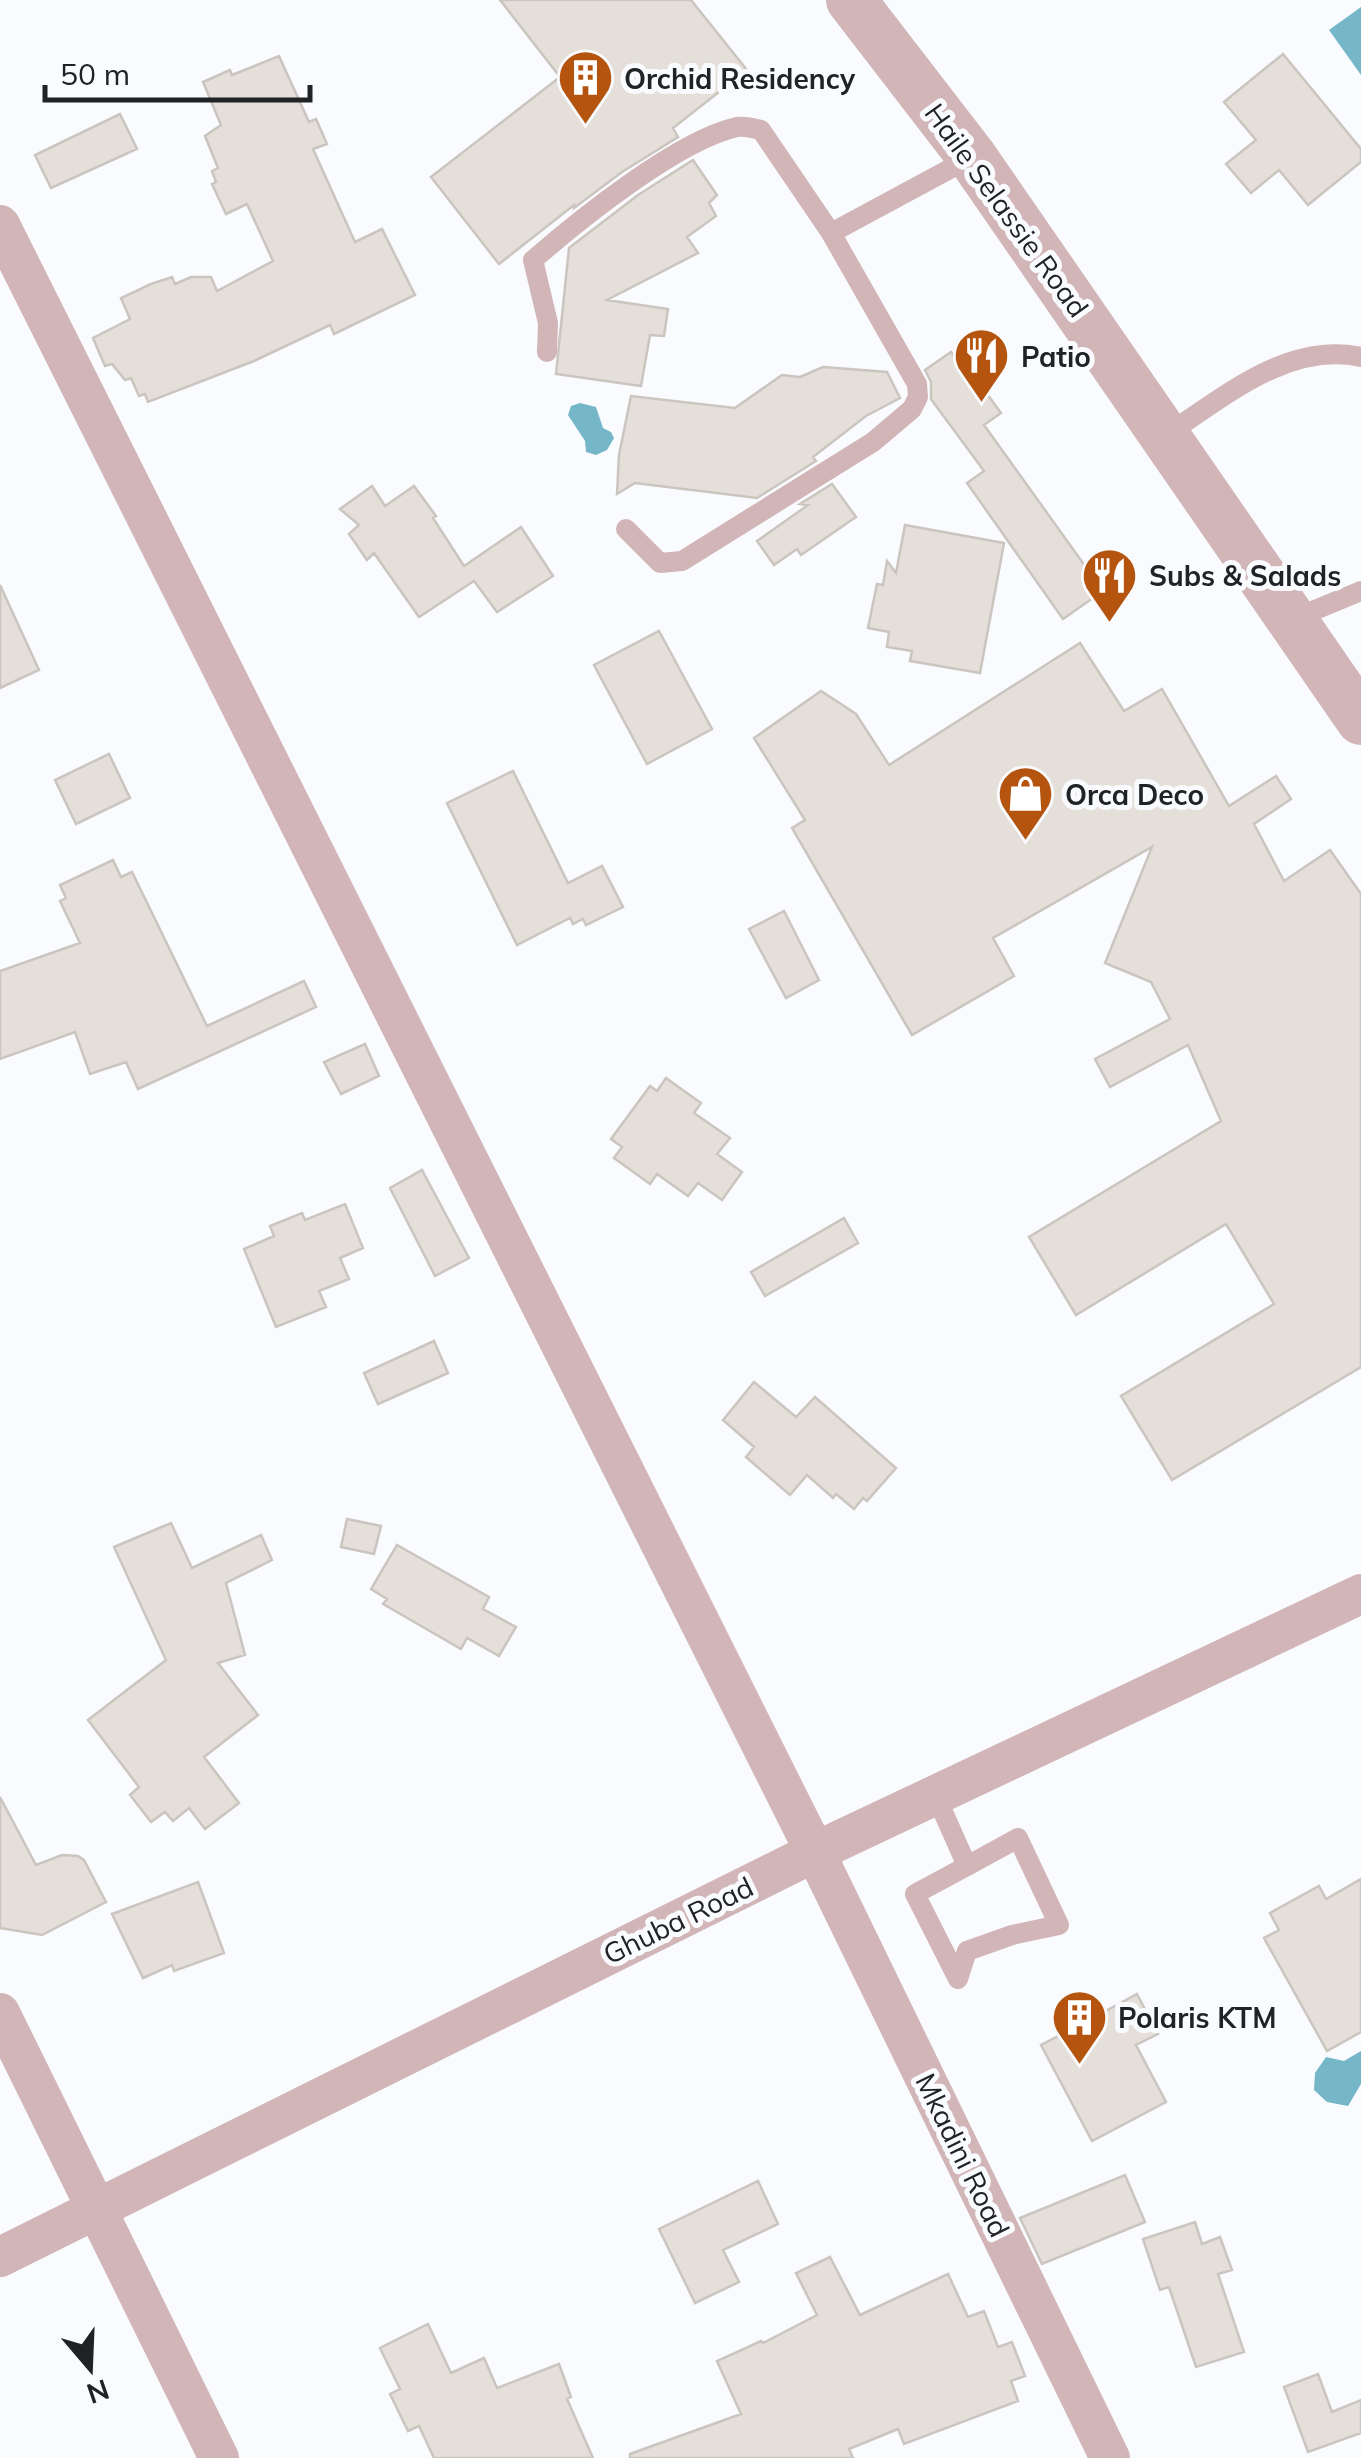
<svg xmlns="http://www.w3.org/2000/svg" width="1361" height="2458" font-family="Mulish,sans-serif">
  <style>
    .water { fill: #75b7c8 }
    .building { fill: #e5dfd9; stroke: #cbc5bf; stroke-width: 2.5 }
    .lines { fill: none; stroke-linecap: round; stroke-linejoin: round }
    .service { stroke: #d1b5b7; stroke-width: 20 }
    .minor { stroke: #d1b5b7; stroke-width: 40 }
    .tertiary { stroke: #d1b5b7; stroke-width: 50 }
    .labels { text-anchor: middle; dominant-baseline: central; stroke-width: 10; stroke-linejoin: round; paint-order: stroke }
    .poi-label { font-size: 28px; font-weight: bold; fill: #202224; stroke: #f9fbfe; text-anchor: start }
    .street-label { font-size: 28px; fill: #202224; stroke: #f9fbfe }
  </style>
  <rect width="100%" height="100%" fill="#f9fbfe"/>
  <path class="water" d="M 1361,7 L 1361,75 L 1329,30 Z
    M 580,403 L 596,407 L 603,428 L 611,432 L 614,438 L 607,450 L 596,455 L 586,452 L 585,441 L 568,415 L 571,406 Z
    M 1361,2051 L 1361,2084 L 1348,2106 L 1327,2102 L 1314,2090 L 1315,2073 L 1326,2057 L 1344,2061 Z"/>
  <path class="building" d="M 500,0 L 691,0 L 747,70 L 673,128 L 678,137 L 622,172 L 574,208 L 574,205 L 499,264 L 431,177 L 560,77 Z
    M 1283,54 L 1361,149 L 1361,162 L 1308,205 L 1279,170 L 1251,193 L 1226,164 L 1256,140 L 1224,102 Z
    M 279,56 L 309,122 L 316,119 L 327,144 L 313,149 L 355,242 L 382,229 L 415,295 L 334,334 L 330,325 L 254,361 L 148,402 L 145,394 L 139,396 L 131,378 L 125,380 L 112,364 L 105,366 L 93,338 L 130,319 L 121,298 L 151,284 L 172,277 L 175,284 L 191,277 L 211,277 L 217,291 L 273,261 L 247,204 L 226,214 L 212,184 L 216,182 L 212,171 L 218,168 L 205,136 L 221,125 L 203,82 L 230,70 L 232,75 Z
    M 120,114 L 137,149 L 51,188 L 35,155 Z
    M 693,160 L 717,195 L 709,203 L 716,216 L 687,237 L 698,253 L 607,300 L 668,309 L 664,336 L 650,335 L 641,386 L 556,374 L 569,248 L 638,195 Z
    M 951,352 L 970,379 L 974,376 L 1001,413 L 984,425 L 1103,591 L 1063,619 L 967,483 L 984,471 L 931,399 L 931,382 L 925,370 Z
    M 823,367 L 887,372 L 900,398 L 866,416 L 813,457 L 816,461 L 757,498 L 635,483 L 617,494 L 619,455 L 631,396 L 735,408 L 782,375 L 800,377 Z
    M 832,484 L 856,517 L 801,555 L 797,549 L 774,565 L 757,541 L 808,505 L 800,504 Z
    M 372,486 L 385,506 L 414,486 L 436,516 L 433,518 L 464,566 L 521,527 L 553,576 L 497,612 L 474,581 L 419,617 L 374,553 L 367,560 L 349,534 L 359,525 L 340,509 Z
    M 905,525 L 1004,543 L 980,673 L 910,661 L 912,651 L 887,647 L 889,632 L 868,628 L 877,584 L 883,585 L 887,561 L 896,573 Z
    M 0,585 L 39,670 L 0,688 Z
    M 659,631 L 712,729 L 647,764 L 594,665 Z
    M 1080,643 L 1124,711 L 1162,689 L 1229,806 L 1276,776 L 1291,799 L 1254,824 L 1284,881 L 1330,850 L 1361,894 L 1361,1367 L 1172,1480 L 1121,1396 L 1274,1304 L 1226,1224 L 1076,1315 L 1029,1237 L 1221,1121 L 1188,1045 L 1110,1087 L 1095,1059 L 1170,1019 L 1151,982 L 1105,963 L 1152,847 L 993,938 L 1014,976 L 912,1035 L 792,828 L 805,820 L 754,738 L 821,691 L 856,714 L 889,765 Z
    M 109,754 L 130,798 L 76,824 L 55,780 Z
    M 513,771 L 568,883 L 602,866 L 623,907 L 586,925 L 583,919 L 573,924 L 570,918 L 517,945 L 447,803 Z
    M 113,860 L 121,877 L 132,872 L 207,1026 L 304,981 L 316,1007 L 138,1089 L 126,1062 L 90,1074 L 75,1032 L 0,1059 L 0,971 L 80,943 L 60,901 L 66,898 L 60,885 Z
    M 784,911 L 819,980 L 786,998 L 749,929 Z
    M 365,1044 L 379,1076 L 341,1094 L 324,1062 Z
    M 666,1078 L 701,1103 L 694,1113 L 730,1138 L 717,1154 L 742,1172 L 722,1200 L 698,1183 L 688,1196 L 657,1174 L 650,1184 L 614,1158 L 622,1147 L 611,1139 L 650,1086 L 657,1091 Z
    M 422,1170 L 469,1258 L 435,1276 L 390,1188 Z
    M 345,1204 L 363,1248 L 340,1258 L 349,1279 L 319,1291 L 326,1307 L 276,1327 L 244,1249 L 274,1236 L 270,1226 L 302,1213 L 305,1220 Z
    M 844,1218 L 858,1243 L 765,1296 L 751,1272 Z
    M 434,1341 L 448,1373 L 378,1404 L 364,1373 Z
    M 754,1382 L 796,1417 L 815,1397 L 896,1468 L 867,1501 L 863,1498 L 854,1509 L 836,1494 L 833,1498 L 807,1475 L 790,1495 L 746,1457 L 754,1447 L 723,1420 Z
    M 347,1519 L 381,1526 L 374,1554 L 341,1547 Z
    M 171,1523 L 192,1568 L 261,1535 L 272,1560 L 226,1583 L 245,1655 L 218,1663 L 258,1715 L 204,1757 L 239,1803 L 205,1829 L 189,1808 L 173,1821 L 165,1812 L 151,1822 L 130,1795 L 139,1787 L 88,1720 L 166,1660 L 114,1547 Z
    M 397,1545 L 489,1597 L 483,1609 L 516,1627 L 499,1656 L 467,1638 L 461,1649 L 383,1604 L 387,1599 L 371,1589 Z
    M 0,1797 L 36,1865 L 62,1855 L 78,1856 L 84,1860 L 106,1902 L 42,1935 L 0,1928 Z
    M 1361,1879 L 1361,2032 L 1327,2051 L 1264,1938 L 1279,1930 L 1270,1913 L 1319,1886 L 1326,1899 Z
    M 198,1882 L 224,1953 L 174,1971 L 172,1965 L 143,1978 L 112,1914 Z
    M 1137,1994 L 1158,2034 L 1136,2045 L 1166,2102 L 1092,2141 L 1041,2045 L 1062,2034 L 1056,2024 L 1097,2002 L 1102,2013 Z
    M 1125,2175 L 1145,2222 L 1042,2264 L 1020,2218 Z
    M 758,2181 L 778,2224 L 723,2250 L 739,2282 L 695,2303 L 659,2229 Z
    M 1195,2222 L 1202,2244 L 1220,2237 L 1232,2270 L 1218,2274 L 1244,2352 L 1196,2367 L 1169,2287 L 1160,2290 L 1143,2239 Z
    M 830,2257 L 860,2315 L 948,2274 L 968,2317 L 984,2311 L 998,2347 L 1012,2342 L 1025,2376 L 1011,2381 L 1018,2401 L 904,2444 L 898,2429 L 849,2449 L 853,2458 L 630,2458 L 630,2454 L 741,2414 L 717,2361 L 761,2341 L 763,2343 L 817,2315 L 796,2273 Z
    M 428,2324 L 451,2373 L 484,2358 L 497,2388 L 559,2364 L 571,2397 L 567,2399 L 593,2458 L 434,2458 L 419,2426 L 408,2431 L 390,2394 L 400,2389 L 380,2348 Z
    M 1318,2374 L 1332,2412 L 1361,2400 L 1361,2433 L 1308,2452 L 1284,2387 Z"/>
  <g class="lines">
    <path class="service" d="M 831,233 L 972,157
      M 547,352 L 548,323 L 533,260 C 579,220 678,140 737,127 C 745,126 753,128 761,130 L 831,233 L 917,384 L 918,397 L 912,409 L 873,442 L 682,561 L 660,563 L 626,529
      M 1166,435 C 1223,398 1288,341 1361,357
      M 1293,619 L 1361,591
      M 936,1796 L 967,1866 L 915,1894 L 958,1979 L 967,1951 L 1012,1935 L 1059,1925 L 1018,1838 L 967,1866"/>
    <path class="minor" d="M 0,225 L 815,1852 L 1110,2458
      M 0,2013 L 219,2458
      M 0,2257 L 815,1852 L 1361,1594"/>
    <path class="tertiary" d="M 851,0 L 972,157 L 1361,720"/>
  </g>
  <defs>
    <symbol id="building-pin" viewBox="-11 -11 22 30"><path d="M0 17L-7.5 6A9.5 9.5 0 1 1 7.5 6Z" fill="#b4540e" stroke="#f9fbfe"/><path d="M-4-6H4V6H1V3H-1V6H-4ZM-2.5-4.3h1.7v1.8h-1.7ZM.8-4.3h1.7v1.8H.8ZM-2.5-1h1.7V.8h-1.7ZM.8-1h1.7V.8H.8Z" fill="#fff"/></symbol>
    <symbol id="restaurant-pin" viewBox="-11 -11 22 30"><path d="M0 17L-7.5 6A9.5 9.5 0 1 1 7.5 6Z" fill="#b4540e" stroke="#f9fbfe"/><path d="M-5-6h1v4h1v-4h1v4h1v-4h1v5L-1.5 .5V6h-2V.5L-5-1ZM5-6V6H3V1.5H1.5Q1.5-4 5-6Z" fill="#fff"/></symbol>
    <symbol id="shop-pin" viewBox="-11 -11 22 30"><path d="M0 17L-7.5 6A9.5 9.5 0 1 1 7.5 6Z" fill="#b4540e" stroke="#f9fbfe"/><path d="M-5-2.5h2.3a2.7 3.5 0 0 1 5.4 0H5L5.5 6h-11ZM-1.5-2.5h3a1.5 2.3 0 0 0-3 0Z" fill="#fff"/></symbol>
  </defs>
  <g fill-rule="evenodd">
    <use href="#building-pin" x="554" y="46" width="63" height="86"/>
    <use href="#restaurant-pin" x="950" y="324" width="63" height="86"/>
    <use href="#restaurant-pin" x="1078" y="544" width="63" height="86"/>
    <use href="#shop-pin" x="994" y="762" width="63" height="86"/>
    <use href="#building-pin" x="1048" y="1986" width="63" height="86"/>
  </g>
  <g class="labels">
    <g class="poi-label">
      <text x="624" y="78">Orchid Residency</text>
      <text x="1021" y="356">Patio</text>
      <text x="1149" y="575">Subs &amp; Salads</text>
      <text x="1065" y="794">Orca Deco</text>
      <text x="1118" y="2017">Polaris KTM</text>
    </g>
    <g class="street-label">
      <text transform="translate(1007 210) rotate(54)">Haile Selassie Road</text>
      <text transform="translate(678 1920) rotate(-26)">Ghuba Road</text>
      <text transform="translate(963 2155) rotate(64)">Mkadini Road</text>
    </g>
  </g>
  <g transform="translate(90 2368) rotate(161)" stroke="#f9fbfe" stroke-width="8" paint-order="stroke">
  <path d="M0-8L18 38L0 25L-18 38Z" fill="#202224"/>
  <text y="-15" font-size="28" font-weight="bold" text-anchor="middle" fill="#202224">N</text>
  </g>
  <path d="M45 85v15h265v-15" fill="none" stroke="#202224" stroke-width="5"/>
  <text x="60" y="85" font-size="30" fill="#202224" stroke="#f9fbfe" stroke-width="8" paint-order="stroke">50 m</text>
</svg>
